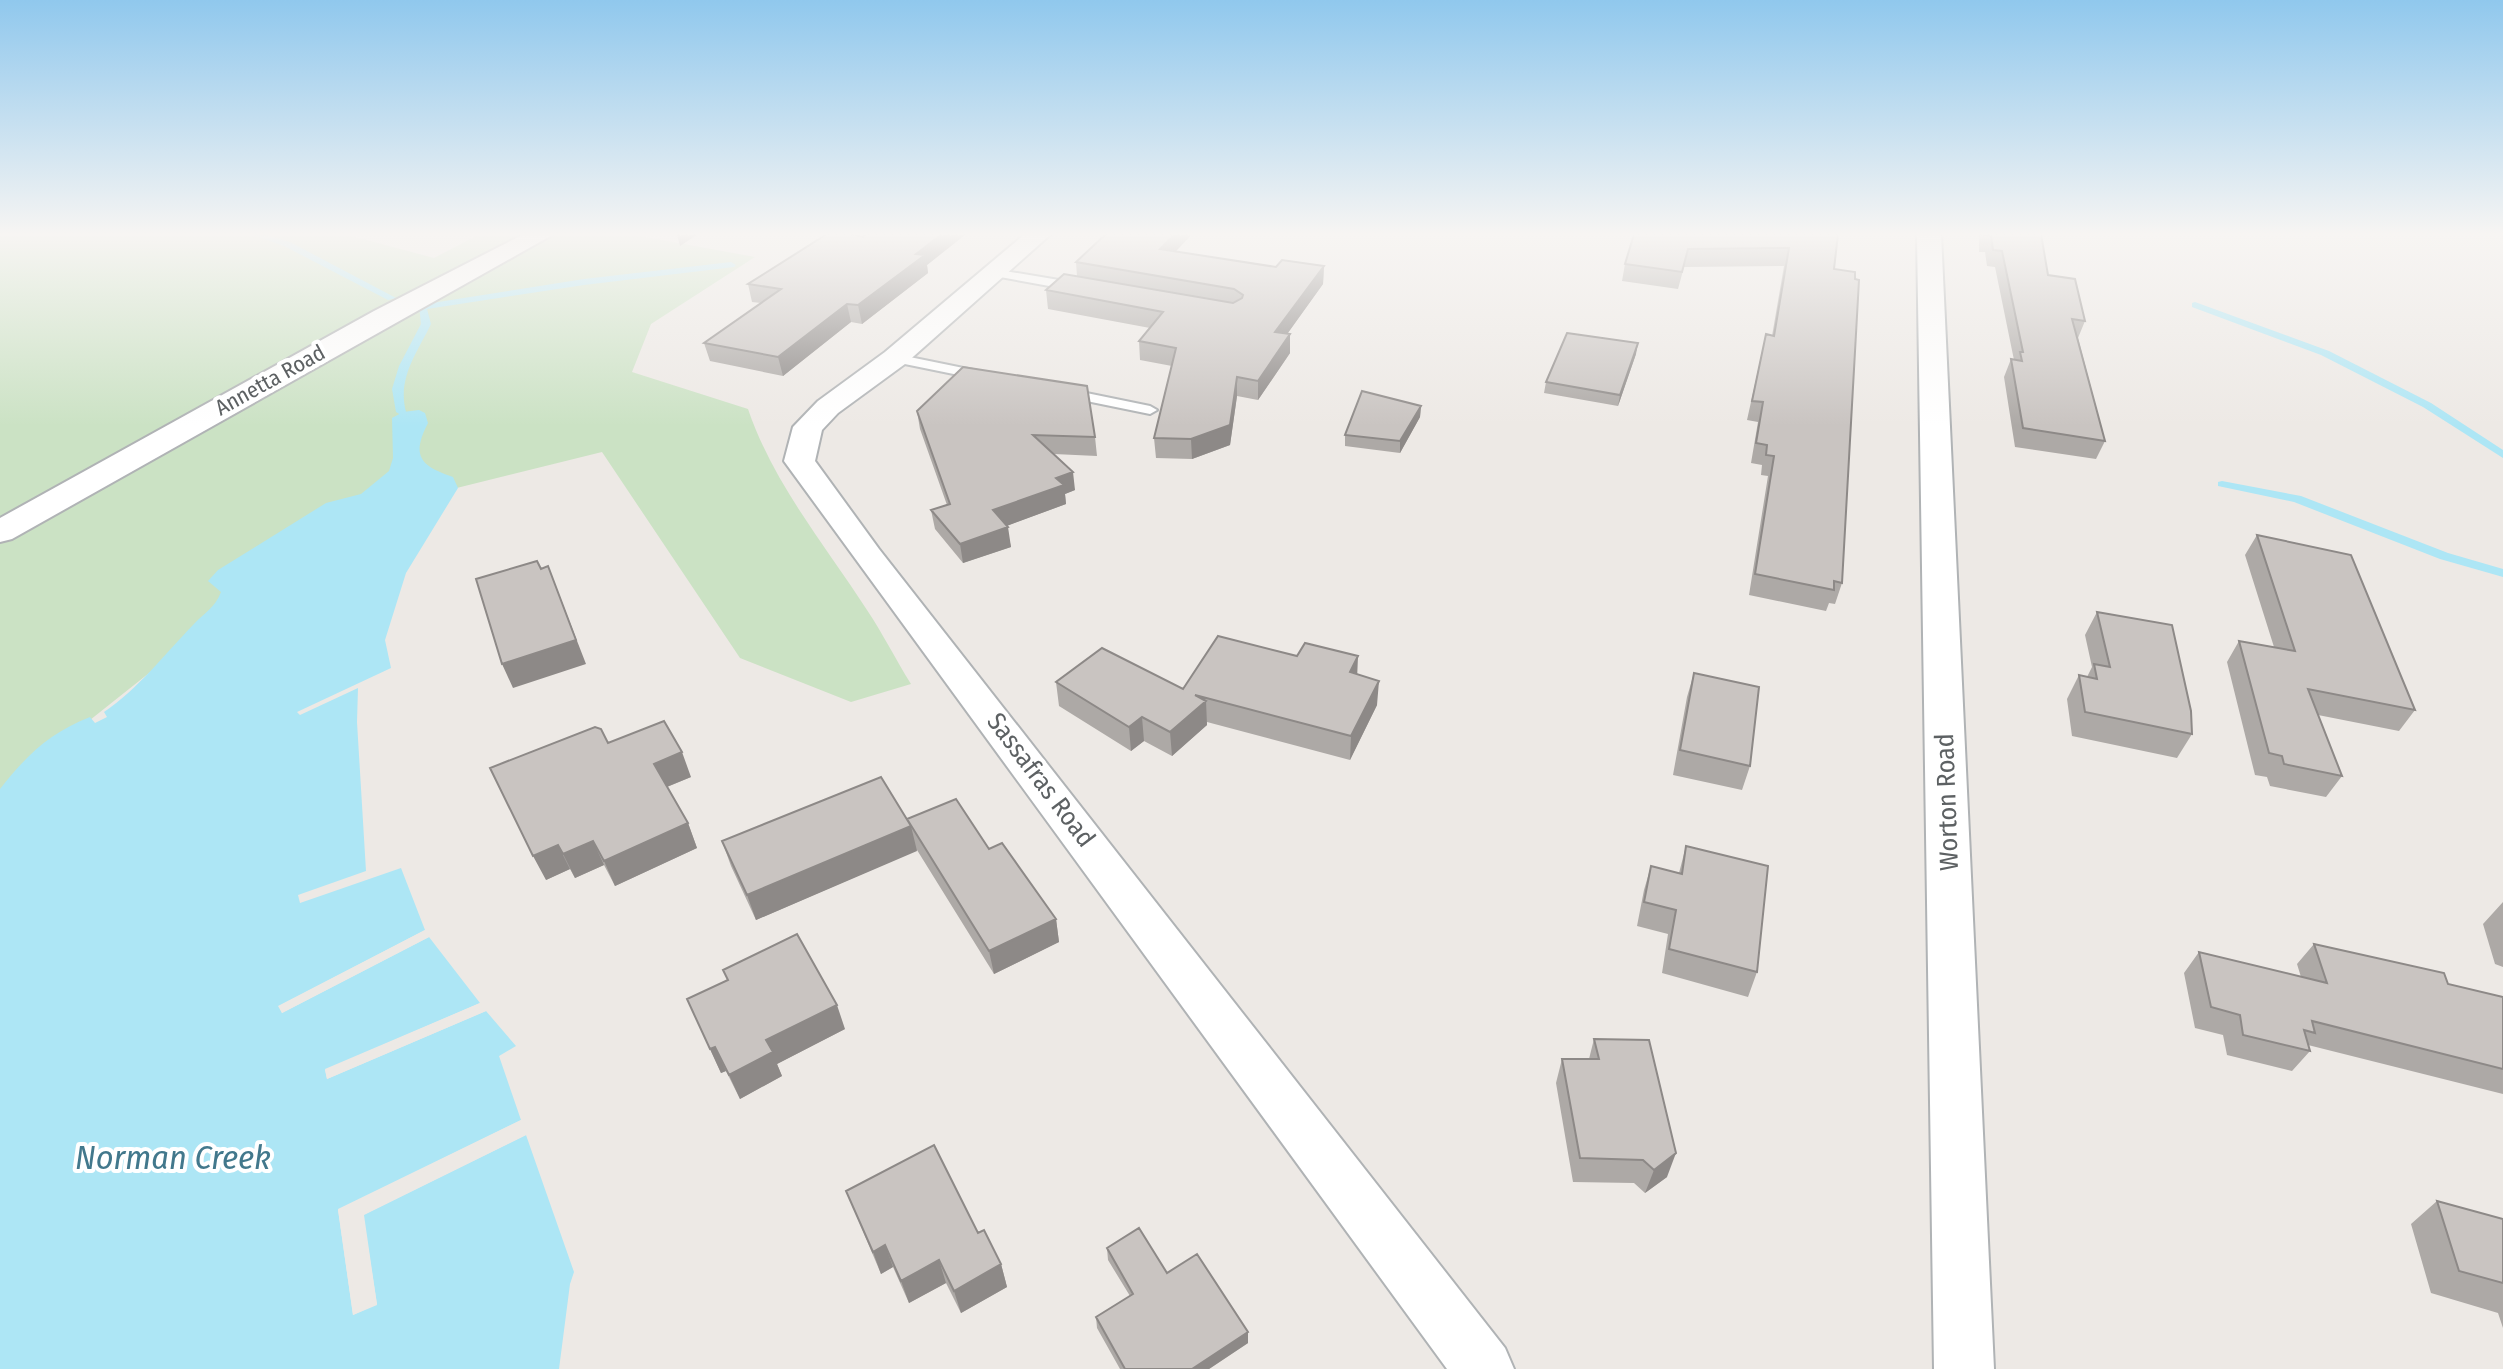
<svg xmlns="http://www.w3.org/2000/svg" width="2503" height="1369" font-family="'Fira Sans Condensed',sans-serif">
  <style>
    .green { fill: #cbe2c4 }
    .water { fill: #ade6f5 }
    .pier { fill: #ede9e5 }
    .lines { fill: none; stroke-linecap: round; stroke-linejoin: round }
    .stream { fill: #ade6f5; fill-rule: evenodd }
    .lane-casing { stroke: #b0b3b5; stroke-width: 4 }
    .street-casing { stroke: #b0b3b5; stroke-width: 4 }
    .lane { fill: #fff; fill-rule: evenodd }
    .street { fill: #fff; fill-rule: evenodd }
    .wall { fill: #ada9a6 }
    .shaded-wall { fill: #8d8987 }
    .building { fill: #c9c4c1; stroke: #8d8987; stroke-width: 2 }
    .labels { text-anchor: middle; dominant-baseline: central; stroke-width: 8; stroke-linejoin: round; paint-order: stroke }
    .far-street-label { font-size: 22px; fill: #5d6163; stroke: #fff }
    .street-label { font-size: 26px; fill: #5d6163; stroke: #fff }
    .near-water-label { font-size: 34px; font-style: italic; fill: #42788c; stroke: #fff }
  </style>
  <rect width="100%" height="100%" fill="#ede9e5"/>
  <path class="green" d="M 0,234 L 344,234 L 434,258 L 480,234 L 629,234 L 755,257 L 651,324 L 632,372 L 748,409 C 773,483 825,545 867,610 C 883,634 896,660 911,684 L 851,702 L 740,658 L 602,452 L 348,515 L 46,755 L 0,822 Z"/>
  <path class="water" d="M 419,410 L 425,413 L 428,423 C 411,456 420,466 453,477 L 458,488 L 406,573 L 385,640 L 391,668 L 297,712 L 300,715 L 358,688 L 357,722 L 366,871 L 298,895 L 300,903 L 401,868 L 425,930 L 279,1006 L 282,1013 L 429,937 L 480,1003 L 325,1069 L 327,1079 L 486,1011 L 516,1046 L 499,1056 L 521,1120 L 338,1210 L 353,1315 L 377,1304 L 363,1215 L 526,1135 L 574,1272 L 570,1284 L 559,1369 L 0,1369 L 0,789 C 26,756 49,733 90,717 L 95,723 L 107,717 L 104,712 C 139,688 163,656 193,625 C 204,613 215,608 221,592 L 208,581 L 218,570 L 326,503 L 361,494 L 389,471 L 393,458 L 392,418 L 403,412 Z"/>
  <path class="pier" d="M 425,930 L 429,937 L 282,1013 L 278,1006 Z
    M 480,1003 L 482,1006 L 329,1073 L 483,1008 L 486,1011 L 327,1079 L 325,1070 Z
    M 521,1120 L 522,1123 L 342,1212 L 356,1309 L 373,1302 L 360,1212 L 525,1131 L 526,1135 L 364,1215 L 377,1305 L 353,1315 L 338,1209 Z"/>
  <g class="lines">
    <path class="stream" d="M 250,234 L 264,234 L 290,242 L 396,298 L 388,300 L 284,246 Z
      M 731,262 L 736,265 L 734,267 L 584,285 L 427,309 L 431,324 C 417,353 397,378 406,412 L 401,415 L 396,412 L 392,389 L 399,366 L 421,324 L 419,305 L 584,279 Z
      M 2195,302 L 2329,351 L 2431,403 L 2503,450 L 2503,458 L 2423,407 L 2321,355 L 2192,307 L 2192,303 Z
      M 2222,481 L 2301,496 L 2448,553 L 2503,569 L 2503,577 L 2440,559 L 2294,502 L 2218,486 L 2218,482 Z"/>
    <defs>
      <path id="lane" d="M 993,269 L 1077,283 L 1083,287 L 1077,291 L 989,275 L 987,273 Z
        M 895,354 L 983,372 L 990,376 L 983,380 L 890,361 L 888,358 Z
        M 1067,389 L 1150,406 L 1157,410 L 1150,414 L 1062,396 L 1062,390 Z"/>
      <path id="street" d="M 524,234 L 554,234 L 12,539 L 0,542 L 0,518 L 374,311 Z
        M 1025,234 L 1051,234 L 905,364 L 838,413 L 822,430 L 815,461 L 879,549 L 1505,1348 L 1514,1369 L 1447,1369 L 784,461 L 793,427 L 818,401 L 885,352 Z
        M 1917,234 L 1941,234 L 1994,1369 L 1934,1369 Z"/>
    </defs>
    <use href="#lane" class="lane-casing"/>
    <use href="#street" class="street-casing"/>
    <use href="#lane" class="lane"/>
    <use href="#street" class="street"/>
  </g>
  <path class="wall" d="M 866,234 L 966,234 L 927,265 L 928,273 L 862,324 L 851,322 L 783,376 L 710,361 L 704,343 L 761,303 L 752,302 L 748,284 L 863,237 Z
    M 1113,234 L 1192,234 L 1176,251 L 1276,267 L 1324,266 L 1323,284 L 1287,334 L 1290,334 L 1290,353 L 1258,400 L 1237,396 L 1230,445 L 1192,459 L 1156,458 L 1154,438 L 1172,366 L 1140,360 L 1139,341 L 1150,328 L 1048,309 L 1046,290 L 1077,276 L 1076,262 Z
    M 1634,234 L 1838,234 L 1834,269 L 1842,583 L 1835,604 L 1829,603 L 1826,611 L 1749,595 L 1768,476 L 1761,475 L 1762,465 L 1751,463 L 1758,422 L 1747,420 L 1766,334 L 1772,336 L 1784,266 L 1684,267 L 1678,289 L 1622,281 L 1625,264 Z
    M 1979,234 L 2041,234 L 2048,275 L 2085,321 L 2078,338 L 2105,441 L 2096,459 L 2015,447 L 2004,377 L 2011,359 L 2014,360 L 1995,267 L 1987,266 L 1985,252 L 1979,252 Z
    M 1636,354 L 1618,406 L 1544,393 L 1546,382 Z
    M 1421,406 L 1420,417 L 1400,453 L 1345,446 L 1345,435 Z
    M 917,411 L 1095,437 L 1097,456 L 1054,454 L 1075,490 L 1065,494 L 1066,504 L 1006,526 L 1011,547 L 963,563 L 935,529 L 931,510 L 947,505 L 920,429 Z
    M 2257,535 L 2415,710 L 2399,731 L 2318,715 L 2342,776 L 2326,797 L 2270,786 L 2267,777 L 2255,775 L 2227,662 L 2239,641 L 2274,647 L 2245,555 Z
    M 2097,612 L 2192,734 L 2177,758 L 2072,736 L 2067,699 L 2079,675 L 2087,677 L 2092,667 L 2085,635 Z
    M 1694,673 L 1750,766 L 1742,790 L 1673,775 L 1687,697 Z
    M 1357,674 L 1377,705 L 1350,760 L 1207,722 L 1207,725 L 1172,756 L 1144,741 L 1131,751 L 1059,706 L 1056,682 L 1183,689 Z
    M 608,743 L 691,777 L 667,787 L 688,823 L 697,848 L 615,886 L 604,865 L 575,878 L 570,869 L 546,880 Z
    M 907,819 L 989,849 L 1056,919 L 1059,942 L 994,974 L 917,850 L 756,920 L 731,866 L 722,841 Z
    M 1686,846 L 1757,972 L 1748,997 L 1662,973 L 1668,934 L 1637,926 L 1644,890 L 1651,866 L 1679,873 Z
    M 2503,902 L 2503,967 L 2495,964 L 2483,924 Z
    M 2314,944 L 2448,984 L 2503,997 L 2503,1094 L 2308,1045 L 2310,1051 L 2292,1071 L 2227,1055 L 2223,1035 L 2195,1028 L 2184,973 L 2199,952 L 2301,977 L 2297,964 Z
    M 687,999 L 845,1029 L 777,1064 L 782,1076 L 740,1099 L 726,1071 L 721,1073 Z
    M 1594,1039 L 1667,1177 L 1645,1193 L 1634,1183 L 1573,1182 L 1556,1083 L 1562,1059 L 1589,1059 Z
    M 846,1191 L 978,1233 L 1001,1264 L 1007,1287 L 961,1313 L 946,1283 L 909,1303 L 893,1267 L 881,1274 Z
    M 2437,1201 L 2503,1219 L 2503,1328 L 2498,1313 L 2431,1293 L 2411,1224 Z
    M 1107,1248 L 1167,1273 L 1248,1343 L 1209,1369 L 1120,1369 L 1097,1328 L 1096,1317 L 1130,1296 L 1108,1260 Z"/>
  <path class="shaded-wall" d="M 677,234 L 698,234 L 680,246 Z
    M 942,234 L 966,234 L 927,265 L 928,273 L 862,324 L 858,305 L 916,254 Z
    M 1175,234 L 1192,234 L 1161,267 L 1160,249 Z
    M 1324,266 L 1323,284 L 1275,351 L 1275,332 Z
    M 847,304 L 851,322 L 783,376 L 778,357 Z
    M 1290,334 L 1290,353 L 1258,400 L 1258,381 Z
    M 1638,343 L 1636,354 L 1618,406 L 1620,395 Z
    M 1237,377 L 1237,396 L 1230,445 L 1192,459 L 1191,439 Z
    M 1421,406 L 1420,417 L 1400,453 L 1400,441 Z
    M 1073,472 L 1075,490 L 1065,494 L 1066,504 L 996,530 L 993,510 L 1056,478 Z
    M 1008,527 L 1011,547 L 963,563 L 960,544 Z
    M 548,566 L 586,664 L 513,688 L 502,664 Z
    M 1358,656 L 1357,680 L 1350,672 Z
    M 1379,681 L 1377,705 L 1350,760 L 1351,736 Z
    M 1206,701 L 1207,725 L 1172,756 L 1170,732 Z
    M 1142,717 L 1144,741 L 1131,751 L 1129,727 Z
    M 682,752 L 691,777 L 664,788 L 654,764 Z
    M 688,823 L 697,848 L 615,886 L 604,861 Z
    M 911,826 L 917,851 L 756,920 L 747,895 Z
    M 593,841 L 604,865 L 575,878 L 563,854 Z
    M 558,845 L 570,869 L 546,880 L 533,856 Z
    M 1056,919 L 1059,942 L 994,974 L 989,951 Z
    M 837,1005 L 845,1029 L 777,1064 L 782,1076 L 740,1099 L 729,1075 L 766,1040 Z
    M 715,1047 L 726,1071 L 721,1073 L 710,1049 Z
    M 1676,1153 L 1667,1177 L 1645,1193 L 1654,1170 Z
    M 885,1245 L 893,1267 L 881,1274 L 873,1252 Z
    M 939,1260 L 946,1283 L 909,1303 L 901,1281 Z
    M 1001,1264 L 1007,1287 L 961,1313 L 954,1291 Z
    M 1248,1332 L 1248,1343 L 1209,1369 L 1192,1369 Z"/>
  <path class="building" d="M 827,234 L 850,234 L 863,237 L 866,234 L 942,234 L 916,254 L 925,255 L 858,305 L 847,304 L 778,357 L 704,343 L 781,289 L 748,284 Z
    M 1106,234 L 1175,234 L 1160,249 L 1276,267 L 1282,260 L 1324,266 L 1275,332 L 1290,334 L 1258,381 L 1237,377 L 1230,425 L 1191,439 L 1154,438 L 1176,348 L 1139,341 L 1163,312 L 1046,290 L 1064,274 L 1233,303 L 1242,298 L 1243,295 L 1234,289 L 1076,262 Z
    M 1634,234 L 1838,234 L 1834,269 L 1855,272 L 1855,279 L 1859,280 L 1842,583 L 1834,581 L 1834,590 L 1755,574 L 1774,456 L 1766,455 L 1767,445 L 1756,443 L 1763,402 L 1752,401 L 1766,334 L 1774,336 L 1789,248 L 1688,249 L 1682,272 L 1625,264 Z
    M 1985,234 L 2041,234 L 2048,275 L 2075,279 L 2085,321 L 2072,319 L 2105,441 L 2023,428 L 2011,359 L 2022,361 L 2020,352 L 2023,352 L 2002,251 L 1993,250 L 1991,236 L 1985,235 Z
    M 1567,333 L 1638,343 L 1620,395 L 1546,382 Z
    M 963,367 L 1087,386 L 1095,437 L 1033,435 L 1073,472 L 1056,478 L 1064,485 L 993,510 L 1008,527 L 960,544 L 931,510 L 950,504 L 917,411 Z
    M 1362,391 L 1421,406 L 1400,441 L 1345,435 Z
    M 2257,535 L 2351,555 L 2415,710 L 2308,689 L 2342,776 L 2284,764 L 2282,756 L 2269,753 L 2239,641 L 2295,651 Z
    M 537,561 L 541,569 L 548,566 L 576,640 L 502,664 L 476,579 Z
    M 2097,612 L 2172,625 L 2191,711 L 2192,734 L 2085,712 L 2079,675 L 2097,679 L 2094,664 L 2110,667 Z
    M 1218,636 L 1297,656 L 1305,643 L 1358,656 L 1350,672 L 1379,681 L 1351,736 L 1195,695 L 1206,701 L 1170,732 L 1142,717 L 1129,727 L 1056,682 L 1102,648 L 1183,689 Z
    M 1694,673 L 1759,687 L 1750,766 L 1680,750 Z
    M 664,721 L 682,752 L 654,764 L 688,823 L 604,861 L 593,841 L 563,854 L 558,845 L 533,856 L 490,768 L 595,727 L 601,729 L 608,743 Z
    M 881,777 L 911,826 L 747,895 L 722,841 Z
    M 956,799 L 989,849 L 1002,843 L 1056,919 L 989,951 L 907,819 Z
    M 1686,846 L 1768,866 L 1757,972 L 1669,949 L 1676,910 L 1644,902 L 1651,866 L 1682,874 Z
    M 797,934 L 837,1005 L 766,1040 L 773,1052 L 729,1075 L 715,1047 L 710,1049 L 687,999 L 728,980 L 723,970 Z
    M 2314,944 L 2444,973 L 2448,984 L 2503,997 L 2503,1069 L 2312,1021 L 2315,1033 L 2304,1030 L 2310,1051 L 2243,1035 L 2240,1015 L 2211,1007 L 2199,952 L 2327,983 Z
    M 1594,1039 L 1649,1040 L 1676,1153 L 1654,1170 L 1643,1160 L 1580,1158 L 1562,1059 L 1599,1059 Z
    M 934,1145 L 978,1233 L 984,1230 L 1001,1264 L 954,1291 L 939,1260 L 901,1281 L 885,1245 L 873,1252 L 846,1191 Z
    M 2437,1201 L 2503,1219 L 2503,1283 L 2459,1271 Z
    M 1139,1228 L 1167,1273 L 1197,1254 L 1248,1332 L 1192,1369 L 1125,1369 L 1096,1317 L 1133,1294 L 1107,1248 Z"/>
  <linearGradient id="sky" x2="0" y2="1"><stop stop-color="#90c8ed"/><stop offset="0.55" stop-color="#f7f5f3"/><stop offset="1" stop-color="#f7f5f3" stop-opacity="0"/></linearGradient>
  <rect width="2503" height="426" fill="url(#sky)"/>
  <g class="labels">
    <g class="far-street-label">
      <text transform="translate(270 380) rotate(-29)">Annetta Road</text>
    </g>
    <g class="street-label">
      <text transform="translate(1041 780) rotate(53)">Sassafras Road</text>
      <text transform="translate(1947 802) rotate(-92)">Worton Road</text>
    </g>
    <g class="near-water-label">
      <text x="173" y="1157">Norman Creek</text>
    </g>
  </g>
</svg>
